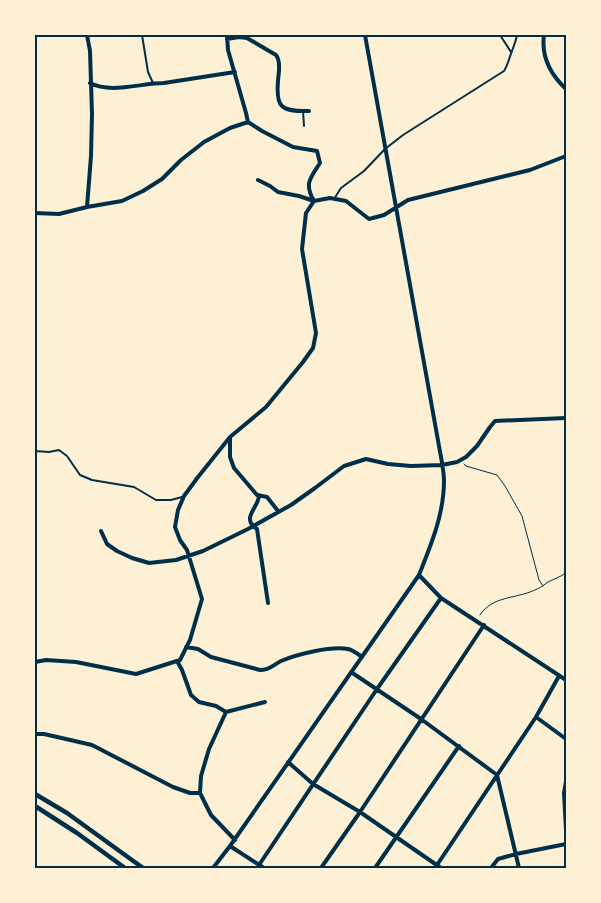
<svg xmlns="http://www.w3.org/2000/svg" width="601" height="903" font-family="Cabin,sans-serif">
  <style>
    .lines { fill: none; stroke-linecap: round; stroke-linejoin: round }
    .path { stroke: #003049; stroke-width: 1 }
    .service { stroke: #003049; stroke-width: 2 }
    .minor { stroke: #003049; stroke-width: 4 }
    .tertiary { stroke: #003049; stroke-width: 4.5 }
    .neatline { fill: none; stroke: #003049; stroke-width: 2 }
  </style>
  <rect width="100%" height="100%" fill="#fdf0d5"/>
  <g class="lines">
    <path class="path" d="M 464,464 L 466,466 L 497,475 L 505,486 L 522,516 L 539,580 L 543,586
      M 480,615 C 492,596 515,599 535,590 C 540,588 544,585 548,582 C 554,579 560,577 566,573"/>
    <path class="service" d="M 142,35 L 148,72 L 153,83
      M 500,35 L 511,52
      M 303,111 L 304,126
      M 334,199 L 341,188 L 364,171 L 385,149 L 403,135 L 504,71 C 508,65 509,58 512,51 C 514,45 516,41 517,35
      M 35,451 L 49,452 L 59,450 L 67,456 L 80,475 L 92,480 L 134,487 L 156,500 L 171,500 L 182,497"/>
    <path class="minor" d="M 87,35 L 90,51 L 92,114 L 91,156 L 87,207
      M 227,35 L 228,50 L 246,113 L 248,122 L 262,131 L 293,147 L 317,151 L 320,163 C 310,178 304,184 314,201 L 299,196 L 278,192 L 270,186 L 258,180
      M 544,35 C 541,57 550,74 566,89
      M 227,39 L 239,37 L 247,38 L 276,55 C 280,60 279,65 279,71 C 278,79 275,100 282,106 C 288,112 301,111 309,111
      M 90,83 C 111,94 141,83 164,83 L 235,72
      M 35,213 L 59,214 L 87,207 L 122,201 L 143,191 L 162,179 L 181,160 L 204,142 L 230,128 L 248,122
      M 230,437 L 230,457 L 234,468 L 257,495 L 267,497 L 278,511
      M 259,495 C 259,508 240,518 257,529 L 268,603
      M 101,531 L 107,544 L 117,551 L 132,558 L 149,563 L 176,560 L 203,551 L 248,529 L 291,505 L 315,488 L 344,466 L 366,459 L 388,464 L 411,466 L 442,465 L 457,462 L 466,457 L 477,446 L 490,427 L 495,421 L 566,418
      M 419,575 L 441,598 L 566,680
      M 186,647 L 198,649 L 211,657 L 260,670 C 270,670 273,665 281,661 C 298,654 330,646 348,649 C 353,650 358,654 362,657
      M 177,661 L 182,670 L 191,695 L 199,702 L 216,706 L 226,712
      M 35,662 L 46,660 L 76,662 L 136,674 L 180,660 L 190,640 L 202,599 L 187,550 L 180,540 L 175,527 L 178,510 L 184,496 L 198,477 L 230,437 L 266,407 L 303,362 L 313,348 L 316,333 L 302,249 L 306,213 L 314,201 L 330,198 L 346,201 L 369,219 L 384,215 L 408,200 L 530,170 L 566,156
      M 351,672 L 421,719 L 497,775 L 519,868
      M 536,717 L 566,739
      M 35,734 L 44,734 L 92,745 L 173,787 L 190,793 L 200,793
      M 288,762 L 313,784 L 360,812 L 441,868
      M 566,781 L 564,793 L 566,831
      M 235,840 L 211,815 L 200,793 L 201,776 L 209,749 L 226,712 L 265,702
      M 230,846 L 264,868
      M 259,865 L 377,689 L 441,598
      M 213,868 L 230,846 L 419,575 C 431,545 444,514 444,481 C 444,470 441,458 439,446 L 365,35
      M 321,868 L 360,812 L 484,625
      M 375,868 L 459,746
      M 435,868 L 536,717 L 559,676
      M 491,868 L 498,859 L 516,854 L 566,844"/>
    <path class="tertiary" d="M 35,794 L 67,813 L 143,868
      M 35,806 L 77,833 L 125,868"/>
  </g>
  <rect width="601" height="903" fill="none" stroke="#fdf0d5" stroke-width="72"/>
  <rect x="36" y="36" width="529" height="831" class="neatline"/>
</svg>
